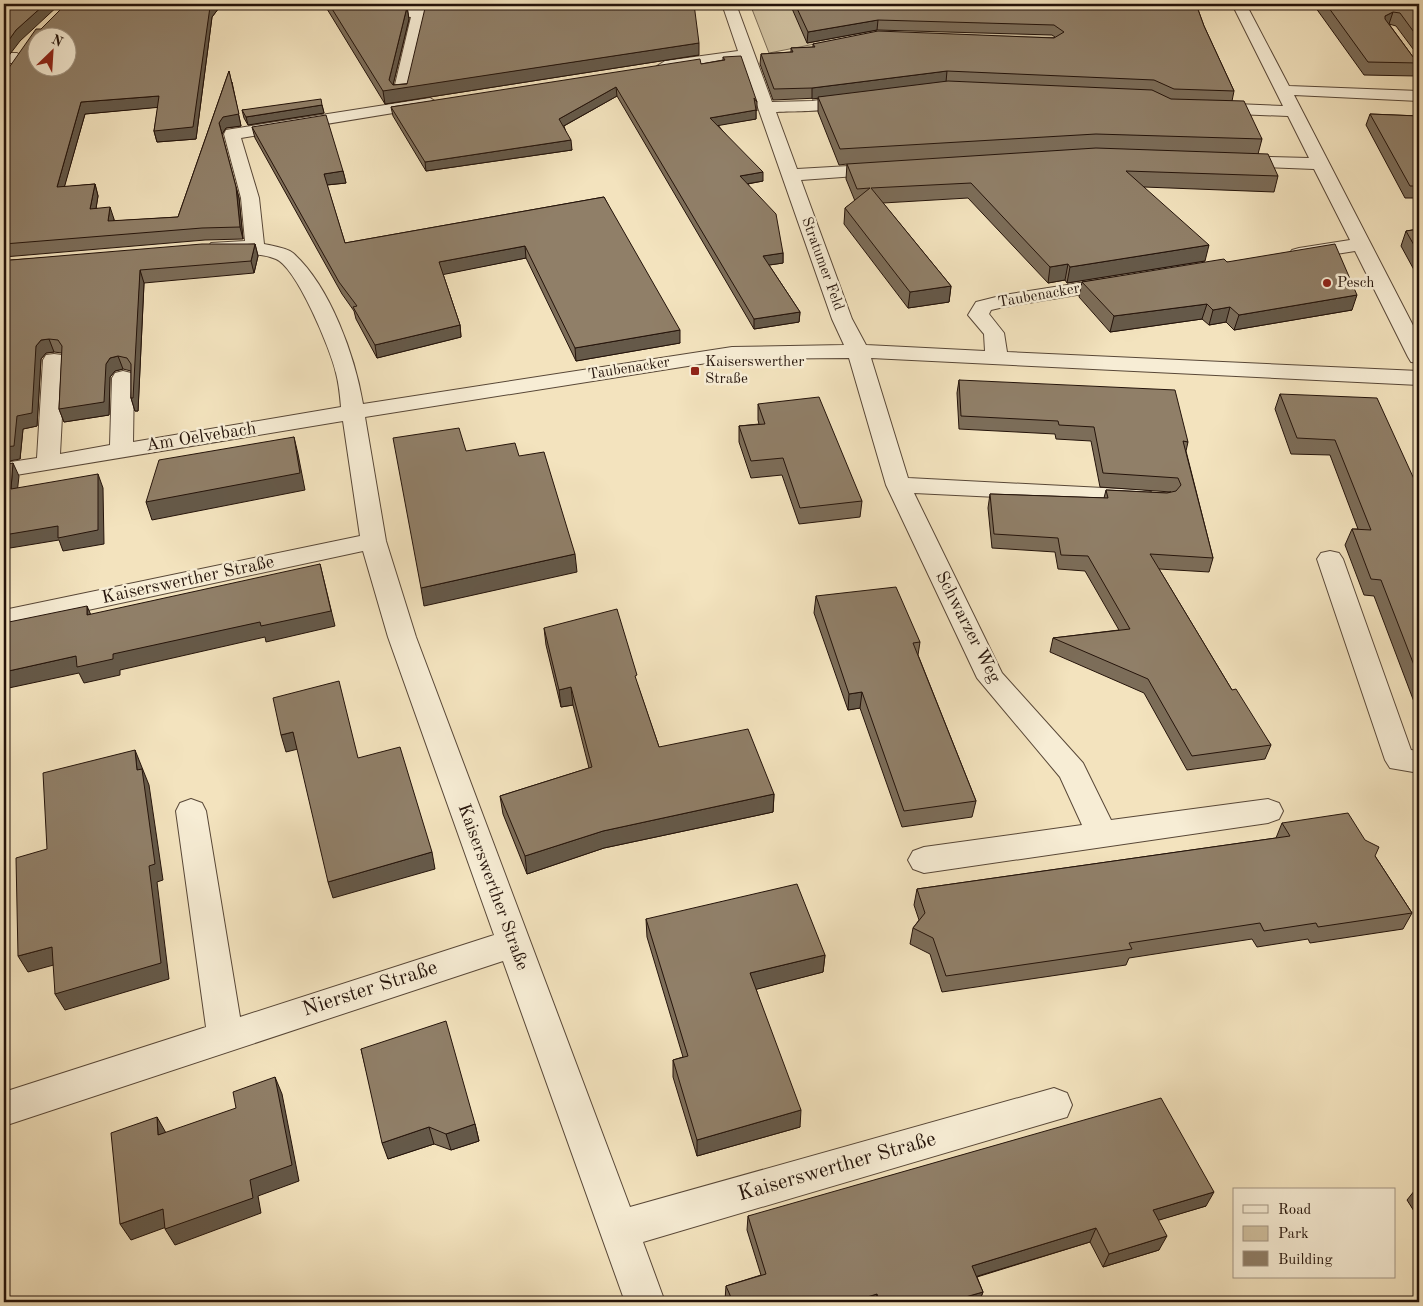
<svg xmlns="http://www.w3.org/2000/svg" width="1423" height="1306" font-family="'Old Standard TT',serif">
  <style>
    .green { fill: #d0c09f; stroke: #7a6a54 }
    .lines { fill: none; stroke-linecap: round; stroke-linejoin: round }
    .minor-casing { stroke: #584737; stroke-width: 2 }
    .minor { fill: #f7edd5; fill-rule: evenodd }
    .wall { fill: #7c6d59; stroke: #24130a }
    .shaded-wall { fill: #655949; stroke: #24130a }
    .building { fill: #907f68; stroke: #24130a; fill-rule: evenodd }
    .poi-dot { fill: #8f2418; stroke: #f7edd5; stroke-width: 2 }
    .labels { text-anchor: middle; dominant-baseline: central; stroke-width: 5; stroke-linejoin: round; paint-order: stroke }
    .far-street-label { font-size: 15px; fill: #24130a; stroke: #f7edd5 }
    .far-poi-label { font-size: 15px; fill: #24130a; stroke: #f7edd5; text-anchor: start }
    .street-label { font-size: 18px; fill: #24130a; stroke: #f7edd5 }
    .near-street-label { font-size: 21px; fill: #24130a; stroke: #f7edd5 }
  </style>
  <rect width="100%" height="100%" fill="#f3e3be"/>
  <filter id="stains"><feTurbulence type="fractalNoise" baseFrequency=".004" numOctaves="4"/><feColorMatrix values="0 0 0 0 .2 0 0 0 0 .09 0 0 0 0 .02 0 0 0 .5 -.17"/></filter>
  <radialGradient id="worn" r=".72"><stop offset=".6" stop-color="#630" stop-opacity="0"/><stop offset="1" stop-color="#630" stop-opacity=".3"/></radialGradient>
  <path class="green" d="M 750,4 L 1018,4 L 1060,38 L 876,32 L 769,53 Z"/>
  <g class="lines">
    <defs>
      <path id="minor" d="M 367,4 L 381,4 L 383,9 C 410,8 436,2 463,4 L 461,7 L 443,8 L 426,14 L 407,96 L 395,96 L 393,93 L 411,17 L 372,16 Z
        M 722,4 L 736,4 L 772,102 L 812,101 L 856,95 L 864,100 C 856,112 791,111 776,112 L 797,169 L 884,164 L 890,165 L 893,169 L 890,173 L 884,174 L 801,180 L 852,319 L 866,345 L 985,351 L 984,334 L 968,315 L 976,302 L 1004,295 L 1118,277 L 1125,279 L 1128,283 L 1125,287 L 1004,307 L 991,310 L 989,314 L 1004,333 L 1007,352 L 1419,371 L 1419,385 L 871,358 L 908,478 L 1142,490 L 1151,492 L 1154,497 L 1151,502 L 1142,504 L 914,493 L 1002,673 L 1083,763 L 1111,820 L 1268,799 L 1279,803 L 1283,811 L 1279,819 L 1268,823 L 924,873 L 913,869 L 908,860 L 913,851 L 924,847 L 1082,825 L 1060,777 L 977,678 L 886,485 L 849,358 L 732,359 L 365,417 L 386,541 L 416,637 L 630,1207 L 1054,1088 L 1067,1093 L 1072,1105 L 1067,1117 L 643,1242 L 665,1302 L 625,1302 L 503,961 L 4,1126 L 4,1092 L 206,1027 L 176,811 L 180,803 L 191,799 L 202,803 L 206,811 L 240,1017 L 494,935 L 388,637 L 363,551 L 4,628 L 4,610 L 360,536 L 343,421 L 4,477 L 4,463 L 37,458 L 43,360 L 46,355 L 54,354 L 62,355 L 65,360 L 60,454 L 110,445 L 112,378 L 115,373 L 123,371 L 131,373 L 134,378 L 133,442 L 341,407 C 340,396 339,384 336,373 C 331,350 297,268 276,259 C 253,250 233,257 211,251 L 208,247 L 211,243 L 245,241 L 241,198 L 224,134 L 226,130 L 232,129 L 430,98 L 438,103 L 436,106 L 241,138 L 259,198 L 264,244 C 273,246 287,248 293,253 C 330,286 355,356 363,404 L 732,347 L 844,345 L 832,319 L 741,59 L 665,71 L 657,66 L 665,61 L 738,51 Z
        M 1232,4 L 1246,4 L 1289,86 L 1419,91 L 1419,101 L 1294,95 L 1419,337 L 1419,363 L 1411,362 L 1408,357 L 1355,251 L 1299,260 L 1292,258 L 1289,254 L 1292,250 L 1299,248 L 1350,240 L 1314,169 L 1234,166 L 1228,165 L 1225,161 L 1228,157 L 1234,156 L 1309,158 L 1288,116 L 1211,113 L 1203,108 L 1211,103 L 1283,106 Z
        M 4,53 L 17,53 L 25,58 L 17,63 L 4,63 Z
        M 1330,551 L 1339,553 L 1343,559 L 1411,750 L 1419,751 L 1419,773 L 1390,768 L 1385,760 L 1317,559 L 1321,553 Z"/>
    </defs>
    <use href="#minor" class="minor-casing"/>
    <use href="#minor" class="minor"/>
  </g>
  <path class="wall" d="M 66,4 L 222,4 L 212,17 L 196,139 L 157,142 L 154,131 L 158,107 L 85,114 L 64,187 L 95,184 L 98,196 L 96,208 L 114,219 L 114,221 L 178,217 L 229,71 L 241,126 L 226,128 L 222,134 L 239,198 L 243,239 L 205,240 L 4,257 L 4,70 L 8,69 L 41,29 Z
    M 324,4 L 369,4 L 370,6 L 384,6 L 382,4 L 422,4 L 391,6 L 407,7 L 409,19 L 393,85 L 699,55 L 385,104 Z
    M 790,4 L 1196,4 L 1204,26 L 1234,91 L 1232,101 L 1262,139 L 1258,154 L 1278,176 L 1274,192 L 1144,187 L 1205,261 L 1067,283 L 1065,280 L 1048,283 L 968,198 L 883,203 L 951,286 L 949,302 L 908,308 L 844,224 L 845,208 L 855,201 L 846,179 L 847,164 L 839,165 L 818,112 L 818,98 L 773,100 L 760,64 L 761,54 L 791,52 L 791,48 L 813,47 L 813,44 L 1054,38 L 1055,37 L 1052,35 L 877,30 L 807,43 Z
    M 1313,4 L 1419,4 L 1419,57 L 1396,26 L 1389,24 L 1416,61 L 1419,63 L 1419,67 L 1416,76 L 1364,75 Z
    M 723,57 L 757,102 L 757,111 L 756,110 L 756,119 L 718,125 L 763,181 L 748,184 L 783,253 L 783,263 L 769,265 L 800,312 L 799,322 L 754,329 L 617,96 L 564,126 L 572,150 L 426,171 L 393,116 L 391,107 L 701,64 L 723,60 Z
    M 322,105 L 324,113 L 248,125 L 244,118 L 242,110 Z
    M 1370,114 L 1419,116 L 1419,198 L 1405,198 L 1366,125 Z
    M 252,127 L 343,171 L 346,183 L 327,185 L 345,243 L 604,197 L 680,343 L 576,361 L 526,258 L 443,274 L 460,325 L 461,337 L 377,358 L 356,319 L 354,311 L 342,294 L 255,138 Z
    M 1419,229 L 1419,279 L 1401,246 L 1406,231 Z
    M 255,244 L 258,256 L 254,273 L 144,283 L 138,411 L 135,411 L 131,398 L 131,371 L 123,369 L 115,371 L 110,377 L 109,415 L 64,422 L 59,409 L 62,353 L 54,352 L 46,353 L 41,359 L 37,426 L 23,429 L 20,459 L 11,260 Z
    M 1227,262 L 1352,310 L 1234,330 L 1226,322 L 1209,325 L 1202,319 L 1110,332 L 1079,297 L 1082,282 Z
    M 959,380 L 1188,442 L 1186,451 L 1213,558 L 1209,572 L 1159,569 L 1232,690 L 1271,745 L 1265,759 L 1187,770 L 1144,693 L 1050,652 L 1053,638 L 1119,630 L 1085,571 L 1058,569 L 1055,552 L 992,548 L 988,508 L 990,494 L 1104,498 L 1106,490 L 1167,493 L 1171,492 L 1100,487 L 1091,441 L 1056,439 L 1055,434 L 959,429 L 957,393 Z
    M 1280,394 L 1419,490 L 1419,715 L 1374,596 L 1364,595 L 1345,545 L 1352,529 L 1358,529 L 1330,455 L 1291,454 L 1275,409 Z
    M 758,404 L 862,501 L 860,517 L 799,524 L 782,475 L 751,478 L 739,442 L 739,426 L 759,424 L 758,420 Z
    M 816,596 L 920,642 L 918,655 L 976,801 L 972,817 L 902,827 L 860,708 L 848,710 L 814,613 Z
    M 544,628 L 637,683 L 659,747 L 774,794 L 773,812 L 604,848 L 527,874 L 503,814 L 500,796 L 589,768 L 573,705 L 561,707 L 546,645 Z
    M 1282,823 L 1375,856 L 1412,913 L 1403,929 L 1310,943 L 1308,939 L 1257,947 L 1252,939 L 1129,958 L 1126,965 L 942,992 L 930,954 L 910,944 L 913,928 L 919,920 L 914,905 L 917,889 L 1276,838 Z
    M 646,919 L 825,955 L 823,972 L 756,989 L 800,1127 L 697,1156 L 673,1077 L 673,1060 L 683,1057 L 647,937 Z
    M 361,1049 L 475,1124 L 479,1141 L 451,1150 L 434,1144 L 388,1159 Z
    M 1419,1185 L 1419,1219 L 1407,1200 Z
    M 1206,1206 L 1158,1220 L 1159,1250 L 1103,1267 L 1090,1242 L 977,1277 L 983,1292 L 979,1302 L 727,1302 L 725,1300 L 726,1286 L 761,1275 L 747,1230 L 748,1216 Z"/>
  <path class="shaded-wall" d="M 45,4 L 60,4 L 20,41 L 4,62 L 4,47 L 16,30 Z
    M 212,4 L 222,4 L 212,17 L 196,139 L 157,142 L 154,131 L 210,7 Z
    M 384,4 L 422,4 L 384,7 Z
    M 407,7 L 409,19 L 392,89 L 699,43 L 699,55 L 385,104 L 383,91 L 389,80 Z
    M 1393,12 L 1389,24 L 1381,28 L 1385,16 Z
    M 878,20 L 877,30 L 807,43 L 808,32 Z
    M 947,71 L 946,82 L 812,99 L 812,88 Z
    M 232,82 L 241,126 L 226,128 L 222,134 L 219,123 Z
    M 616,87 L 617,96 L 560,128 L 559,119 Z
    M 159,96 L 162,107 L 85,114 L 61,199 L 57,187 L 81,102 Z
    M 322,105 L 324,113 L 248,125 L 246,117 Z
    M 756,110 L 756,119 L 710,127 L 710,118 Z
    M 571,140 L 572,150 L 426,171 L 425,162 Z
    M 343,171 L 346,183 L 326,185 L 324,174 Z
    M 763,172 L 763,181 L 740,185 L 740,176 Z
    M 95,184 L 98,196 L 94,221 L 90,209 Z
    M 236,187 L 239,198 L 243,239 L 240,227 Z
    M 110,207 L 114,219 L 112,233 L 108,221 Z
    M 255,244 L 258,256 L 254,273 L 251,261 Z
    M 1209,245 L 1205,261 L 1067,283 L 1070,267 Z
    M 525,246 L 526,258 L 441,275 L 439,262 Z
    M 783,253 L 783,263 L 763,266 L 763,256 Z
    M 1068,264 L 1065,280 L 1048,283 L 1050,267 Z
    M 140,270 L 144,283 L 138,411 L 135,411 L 131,398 Z
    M 951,286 L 949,302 L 908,308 L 910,292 Z
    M 1357,295 L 1352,310 L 1234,330 L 1239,315 Z
    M 1207,304 L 1202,319 L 1110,332 L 1114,316 Z
    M 1230,307 L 1226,322 L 1209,325 L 1213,310 Z
    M 800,312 L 799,322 L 754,329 L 754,319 Z
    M 460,325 L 461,337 L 377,358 L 375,345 Z
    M 680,330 L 680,343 L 576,361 L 575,348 Z
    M 49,339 L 54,352 L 46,353 L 41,359 L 37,426 L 23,429 L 20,459 L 4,462 L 4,447 L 36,346 L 41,340 Z
    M 118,356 L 123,369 L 115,371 L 110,377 L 109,415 L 64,422 L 59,409 L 106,364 L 110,358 Z
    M 294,437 L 298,454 L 305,490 L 152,520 L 146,502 Z
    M 13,463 L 19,476 L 16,503 L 11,489 Z
    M 98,474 L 103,488 L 104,544 L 63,551 L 59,540 L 4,549 L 4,533 Z
    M 575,554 L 577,572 L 424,606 L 421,588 Z
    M 320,564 L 335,626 L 266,642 L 265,637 L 120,670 L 120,675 L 84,683 L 79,673 L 4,689 L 4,672 L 76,656 L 113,654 Z
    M 87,606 L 94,622 L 87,615 Z
    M 571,687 L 573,705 L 561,707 L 559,690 Z
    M 862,692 L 860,708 L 848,710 L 849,694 Z
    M 293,732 L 298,749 L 286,752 L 281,735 Z
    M 135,750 L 149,785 L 163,880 L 157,882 L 169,979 L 65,1010 L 55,994 L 137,770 Z
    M 774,794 L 773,812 L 604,848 L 527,874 L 525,856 L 603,831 Z
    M 432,852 L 435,869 L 333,898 L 328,882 Z
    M 52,947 L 61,963 L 28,972 L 18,956 Z
    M 825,955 L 823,972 L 750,991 L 750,973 Z
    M 275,1077 L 282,1094 L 299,1181 L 258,1196 L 261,1213 L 175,1245 L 165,1229 L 250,1180 Z
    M 801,1110 L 800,1127 L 697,1156 L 697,1140 Z
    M 157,1117 L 166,1133 L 158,1135 Z
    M 475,1124 L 479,1141 L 451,1150 L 446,1134 Z
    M 429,1127 L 434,1144 L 388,1159 L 382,1143 Z
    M 1214,1192 L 1206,1206 L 1146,1224 L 1153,1210 Z
    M 163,1209 L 172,1225 L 131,1240 L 120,1224 Z
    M 1096,1228 L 1090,1242 L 968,1279 L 972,1266 Z
    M 1167,1236 L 1159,1250 L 1103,1267 L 1109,1254 Z
    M 983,1292 L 979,1302 L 948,1302 Z
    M 877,1294 L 875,1302 L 851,1302 Z"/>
  <path class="building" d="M 4,4 L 45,4 L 16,30 L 4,47 Z
    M 66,4 L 212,4 L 210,7 L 193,127 L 154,131 L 159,96 L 81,102 L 57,187 L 95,184 L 90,209 L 110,207 L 108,221 L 178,217 L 229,71 L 239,114 L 223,117 L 219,123 L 236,187 L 240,227 L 202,228 L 4,244 L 4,70 L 8,69 L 36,29 L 41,29 ZM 38,38 L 68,38 L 68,68 L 38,68 Z
    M 329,4 L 369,4 L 370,6 L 407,7 L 389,80 L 393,85 L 407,84 L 426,4 L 694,4 L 699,43 L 383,91 Z
    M 795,4 L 1196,4 L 1204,26 L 1234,91 L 1174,89 L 1154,80 L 947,71 L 812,88 L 774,89 L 761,54 L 793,52 L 791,48 L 815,47 L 813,44 L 878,31 L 1054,38 L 1064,32 L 1054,25 L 878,20 L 808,32 Z
    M 1326,4 L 1419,4 L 1419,39 L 1400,13 L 1393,12 L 1385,16 L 1385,19 L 1416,61 L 1419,63 L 1368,62 Z
    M 741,56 L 757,102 L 754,98 L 756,110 L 710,118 L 763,172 L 740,176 L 776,214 L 783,253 L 763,256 L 800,312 L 754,319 L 616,87 L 559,119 L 571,140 L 425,162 L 391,107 L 700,59 L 701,64 L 725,60 L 723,57 Z
    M 948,81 L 1152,90 L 1171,99 L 1244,101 L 1262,139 L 1096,134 L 840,149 L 818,97 Z
    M 321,99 L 322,105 L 246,117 L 242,110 Z
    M 1370,114 L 1419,116 L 1419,186 L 1410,186 Z
    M 326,115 L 343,171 L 324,174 L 345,243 L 604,197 L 680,330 L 575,348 L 525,246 L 439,262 L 460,325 L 375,345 L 353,307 L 357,306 L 339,282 L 252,127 Z
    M 1096,148 L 1268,154 L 1278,176 L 1126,171 L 1209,245 L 1070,267 L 1068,264 L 1050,267 L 971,183 L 871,188 L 951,286 L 910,292 L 845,208 L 870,188 L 857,189 L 847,164 Z
    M 1419,229 L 1419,254 L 1406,231 Z
    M 202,244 L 255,244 L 251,261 L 140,270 L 133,398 L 131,398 L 131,364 L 127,358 L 118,356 L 110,358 L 106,364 L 104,402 L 59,409 L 62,346 L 58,340 L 49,339 L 41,340 L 36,346 L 32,413 L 17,416 L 14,446 L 4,447 L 4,259 L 11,260 Z
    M 1335,244 L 1357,295 L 1239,315 L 1230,307 L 1213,310 L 1207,304 L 1114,316 L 1082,282 L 1224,259 L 1227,262 Z
    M 959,380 L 1175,390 L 1188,442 L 1183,441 L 1213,558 L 1150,554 L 1232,690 L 1236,689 L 1271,745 L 1192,756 L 1148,679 L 1053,638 L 1130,629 L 1088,556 L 1061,555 L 1058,538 L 994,534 L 990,494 L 1108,498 L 1106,490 L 1167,493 L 1176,491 L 1181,485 L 1178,478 L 1103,473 L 1094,427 L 1059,425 L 1058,421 L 961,416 Z
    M 1280,394 L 1377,398 L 1419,490 L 1419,678 L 1381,580 L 1371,579 L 1352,529 L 1371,530 L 1335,440 L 1297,438 Z
    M 819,397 L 862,501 L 800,508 L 783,458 L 751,461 L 739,426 L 765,424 L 758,404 Z
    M 459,428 L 466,451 L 515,443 L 519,456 L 544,452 L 575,554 L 421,588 L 393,438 Z
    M 294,437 L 300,473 L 146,502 L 159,460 Z
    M 13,463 L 11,489 L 98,474 L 98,530 L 58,538 L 58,526 L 4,535 L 4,465 Z
    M 320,564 L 331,611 L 261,626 L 260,622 L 113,654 L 113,659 L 77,667 L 76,656 L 4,672 L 4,623 L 87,606 L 87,615 Z
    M 896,587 L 920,642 L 913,643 L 976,801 L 904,811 L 862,692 L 849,694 L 816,596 Z
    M 617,609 L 637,675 L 635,676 L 659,747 L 748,729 L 774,794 L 603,831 L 525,856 L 500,796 L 592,767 L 571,687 L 559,690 L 544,628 Z
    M 339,681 L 358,758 L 400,747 L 432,852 L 328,882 L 293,732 L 281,735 L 273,698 Z
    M 135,750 L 137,770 L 142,769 L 155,864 L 149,866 L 161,963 L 55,994 L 52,947 L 18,956 L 16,858 L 47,849 L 43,773 Z
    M 1348,813 L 1365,840 L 1379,847 L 1375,856 L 1412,913 L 1318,927 L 1316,923 L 1264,931 L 1260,923 L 1129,943 L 1132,949 L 946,976 L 933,938 L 913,928 L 925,913 L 917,889 L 1290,836 L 1282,823 Z
    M 797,884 L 825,955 L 750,973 L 801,1110 L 697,1140 L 673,1060 L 688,1056 L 646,919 Z
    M 446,1021 L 475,1124 L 446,1134 L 429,1127 L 382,1143 L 361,1049 Z
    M 275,1077 L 292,1165 L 250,1180 L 253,1198 L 165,1229 L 163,1209 L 120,1224 L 111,1133 L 157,1117 L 158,1135 L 236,1108 L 233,1092 Z
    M 1161,1098 L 1214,1192 L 1153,1210 L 1167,1236 L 1109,1254 L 1096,1228 L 972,1266 L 983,1292 L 948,1302 L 880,1302 L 877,1294 L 851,1302 L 733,1302 L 726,1286 L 766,1274 L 748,1216 Z"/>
  <g class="poi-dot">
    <circle cx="1327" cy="283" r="5"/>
    <rect x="690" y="366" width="10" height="10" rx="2.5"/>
  </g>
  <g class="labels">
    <g class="far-street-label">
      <text transform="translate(822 264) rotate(70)">Stratumer Feld</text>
      <text transform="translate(1039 296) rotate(-10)">Taubenacker</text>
      <text transform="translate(629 369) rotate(-9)">Taubenacker</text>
    </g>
    <g class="far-poi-label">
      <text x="1337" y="283">Pesch</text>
      <text x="705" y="362">Kaiserswerther<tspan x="705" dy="17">Straße</tspan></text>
    </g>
    <g class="street-label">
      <text transform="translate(201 437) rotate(-9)">Am Oelvebach</text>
      <text transform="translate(188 580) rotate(-12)">Kaiserswerther Straße</text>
      <text transform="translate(968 627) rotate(63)">Schwarzer Weg</text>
      <text transform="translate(493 887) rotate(70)">Kaiserswerther Straße</text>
    </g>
    <g class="near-street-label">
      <text transform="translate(370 989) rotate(-18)">Nierster Straße</text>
      <text transform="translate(837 1167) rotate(-16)">Kaiserswerther Straße</text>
    </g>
  </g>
  <rect width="1423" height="1306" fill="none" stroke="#f3e3be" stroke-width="20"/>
  <rect x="5" y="5" width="1413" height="1296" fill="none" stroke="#24130a" stroke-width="2.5"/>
  <rect x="10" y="10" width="1403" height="1286" fill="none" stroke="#24130a"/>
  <rect x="1233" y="1188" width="162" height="90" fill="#f7edd5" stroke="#a39684"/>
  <rect x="1243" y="1205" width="25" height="8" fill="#f7edd5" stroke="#a39684"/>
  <text x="1278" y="1214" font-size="15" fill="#24130a">Road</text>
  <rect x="1243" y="1226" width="25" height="15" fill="#d0c09f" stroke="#a39684"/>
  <text x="1278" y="1238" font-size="15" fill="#24130a">Park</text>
  <rect x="1243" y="1251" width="25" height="15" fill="#907f68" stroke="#a39684"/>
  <text x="1278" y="1264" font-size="15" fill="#24130a">Building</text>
  <g transform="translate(52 52) rotate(25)"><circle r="24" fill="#f7edd5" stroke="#a39684"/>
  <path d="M0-4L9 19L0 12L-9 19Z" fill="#8f2418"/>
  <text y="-8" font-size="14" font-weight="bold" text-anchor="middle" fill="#24130a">N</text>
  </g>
  <rect width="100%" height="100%" filter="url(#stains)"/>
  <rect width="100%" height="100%" fill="url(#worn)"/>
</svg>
